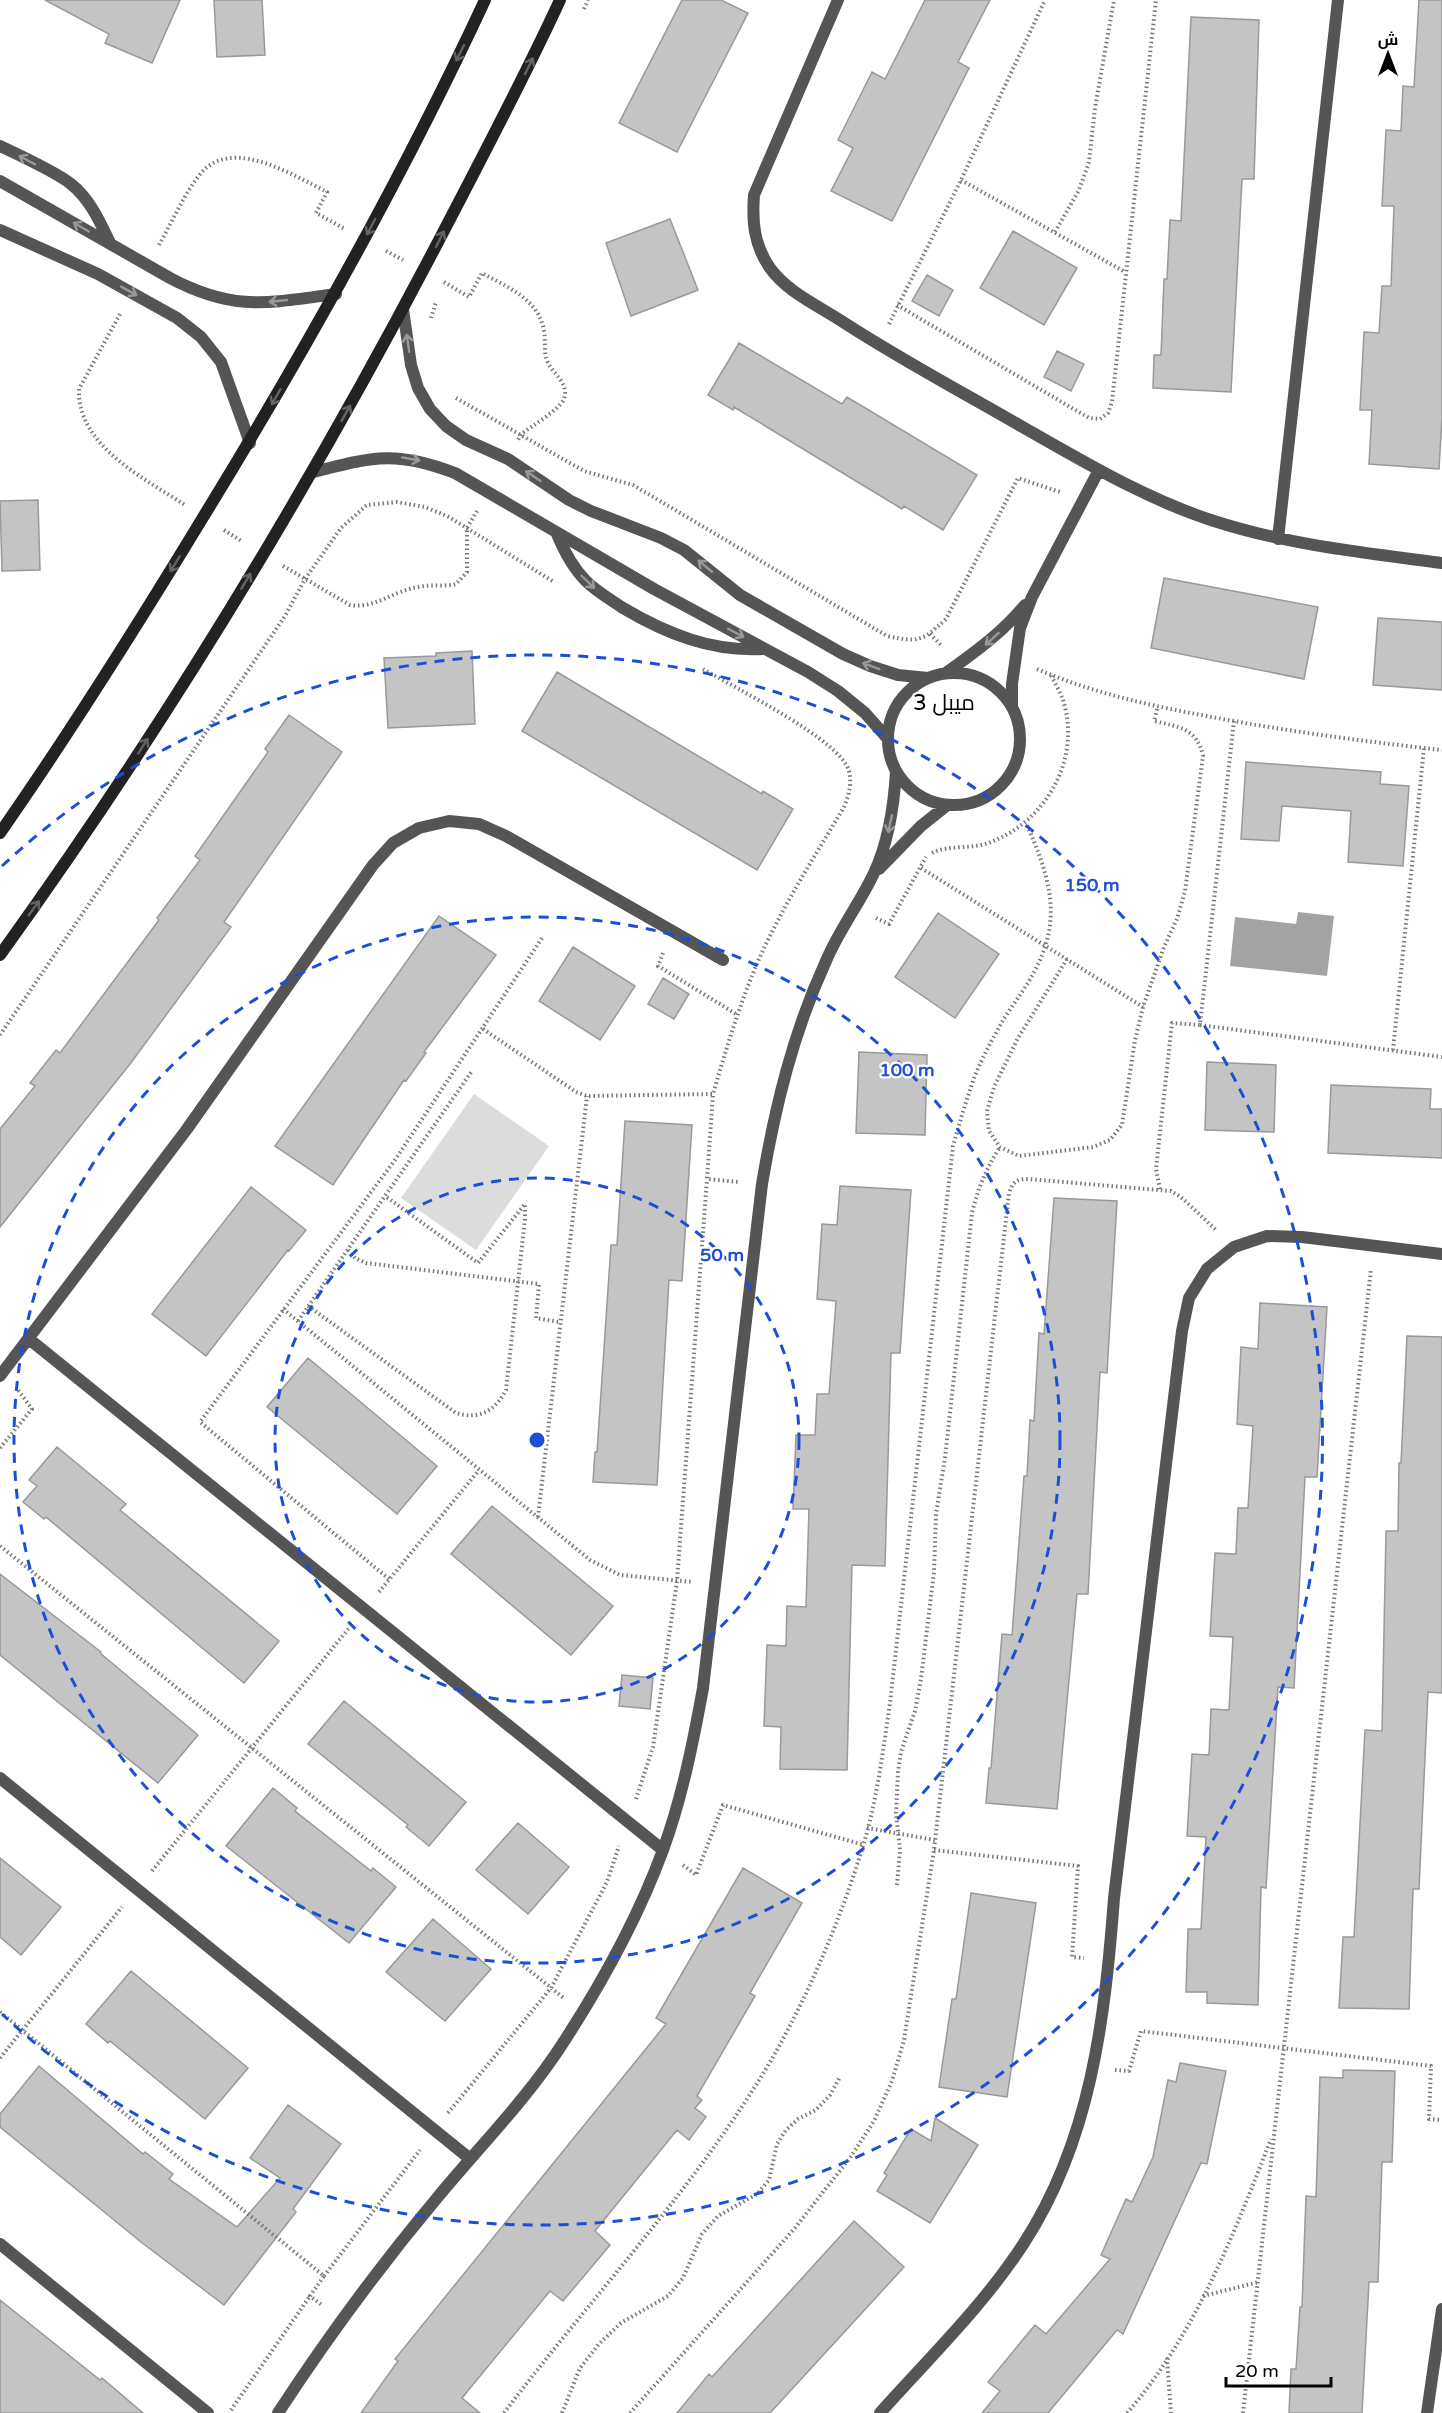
<svg xmlns="http://www.w3.org/2000/svg" width="1442" height="2413" font-family="'Varela Round',Cairo,sans-serif">
  <style>
    .green { fill: #dcdcdc }
    .water { fill: #a3a3a3 }
    .building { fill: #c4c4c4; stroke: #999; stroke-width: 1.5 }
    .lines { fill: none; stroke-linecap: round; stroke-linejoin: round }
    .path { stroke: #777; stroke-width: 4; stroke-dasharray: 1.5 3; stroke-linecap: butt }
    .street { stroke: #555; stroke-width: 12 }
    .secondary { stroke: #222; stroke-width: 12 }
    .oneway { stroke: #646464 }
    .oneway2 { stroke: #999 }
    .ring { fill: none; stroke: #1d4ed8; stroke-width: 3; stroke-dasharray: 10 8 }
    .labels { text-anchor: middle; dominant-baseline: central; stroke-width: 4.5; stroke-linejoin: round; paint-order: stroke }
    .neighbourhood-label { font-size: 22px; fill: #000; stroke: #fff }
    .centre { fill: #1d4ed8; stroke: #fff; stroke-width: 3 }
    .ring-label { font-size: 18px; text-anchor: middle; font-weight: bold; fill: #1d4ed8; stroke: #fff; stroke-width: 4.5; stroke-linejoin: round; paint-order: stroke }
  </style>
  <rect width="100%" height="100%" fill="#fff"/>
  <path class="green" d="M 474,1094 L 549,1146 L 476,1250 L 401,1198 Z"/>
  <path class="water" d="M 1298,912 L 1334,916 L 1327,976 L 1230,966 L 1235,917 L 1296,924 Z"/>
  <path class="building" d="M 45,0 L 180,0 L 152,63 L 105,43 L 109,34 Z
    M 214,0 L 262,0 L 265,55 L 217,57 Z
    M 682,0 L 721,0 L 748,13 L 677,152 L 619,123 Z
    M 925,0 L 990,0 L 958,62 L 969,68 L 892,221 L 831,191 L 853,148 L 838,140 L 872,72 L 885,79 Z
    M 1419,0 L 1442,0 L 1442,418 L 1439,469 L 1369,464 L 1372,410 L 1360,410 L 1364,332 L 1379,333 L 1382,286 L 1391,286 L 1394,206 L 1382,206 L 1386,130 L 1401,131 L 1403,86 L 1414,87 Z
    M 1191,17 L 1259,20 L 1254,179 L 1242,179 L 1231,392 L 1153,388 L 1154,355 L 1161,355 L 1164,279 L 1167,279 L 1170,220 L 1181,221 Z
    M 670,219 L 698,290 L 631,316 L 606,243 Z
    M 1013,231 L 1077,268 L 1044,325 L 980,288 Z
    M 927,275 L 953,290 L 939,316 L 912,301 Z
    M 739,343 L 842,404 L 847,397 L 977,475 L 943,530 L 904,506 L 902,509 L 734,407 L 733,410 L 708,395 Z
    M 1057,351 L 1084,364 L 1071,391 L 1044,377 Z
    M 38,500 L 40,570 L 2,571 L 0,501 Z
    M 1164,578 L 1318,607 L 1304,679 L 1151,648 Z
    M 1378,618 L 1442,622 L 1442,690 L 1373,685 Z
    M 472,651 L 475,724 L 388,728 L 384,658 L 436,656 L 436,653 Z
    M 557,672 L 762,794 L 763,791 L 793,809 L 757,870 L 522,731 Z
    M 289,715 L 342,752 L 224,922 L 231,927 L 130,1064 L 0,1227 L 0,1129 L 35,1086 L 30,1083 L 56,1050 L 60,1053 L 159,920 L 157,918 L 200,860 L 195,856 L 268,752 L 265,749 Z
    M 1246,762 L 1381,772 L 1380,784 L 1409,786 L 1403,866 L 1348,862 L 1351,811 L 1282,806 L 1279,841 L 1241,839 Z
    M 938,913 L 999,954 L 955,1018 L 895,977 Z
    M 439,916 L 496,955 L 424,1052 L 426,1053 L 406,1081 L 404,1080 L 333,1185 L 275,1146 Z
    M 573,947 L 635,986 L 600,1040 L 539,1001 Z
    M 663,978 L 689,994 L 674,1019 L 648,1004 Z
    M 859,1052 L 927,1055 L 925,1135 L 856,1133 Z
    M 1207,1062 L 1276,1065 L 1274,1132 L 1205,1130 Z
    M 1331,1085 L 1431,1089 L 1430,1109 L 1442,1109 L 1442,1158 L 1328,1153 Z
    M 625,1121 L 692,1125 L 682,1281 L 669,1280 L 657,1485 L 593,1482 L 595,1452 L 597,1452 L 611,1245 L 617,1245 Z
    M 840,1186 L 911,1190 L 900,1353 L 891,1353 L 885,1566 L 852,1565 L 847,1770 L 780,1769 L 781,1727 L 764,1726 L 767,1645 L 786,1646 L 787,1606 L 806,1607 L 809,1509 L 793,1509 L 796,1435 L 815,1435 L 817,1394 L 829,1394 L 836,1301 L 817,1299 L 822,1224 L 837,1225 Z
    M 251,1187 L 306,1230 L 289,1251 L 288,1250 L 206,1356 L 152,1314 Z
    M 1054,1198 L 1117,1201 L 1107,1373 L 1100,1372 L 1088,1594 L 1077,1594 L 1057,1809 L 986,1803 L 989,1768 L 991,1768 L 1002,1634 L 1012,1635 L 1024,1476 L 1027,1476 L 1030,1420 L 1034,1421 L 1039,1333 L 1044,1334 Z
    M 1260,1303 L 1327,1307 L 1317,1477 L 1305,1477 L 1294,1688 L 1278,1687 L 1266,1888 L 1261,1887 L 1258,2005 L 1207,2003 L 1207,1992 L 1186,1992 L 1188,1929 L 1201,1929 L 1206,1837 L 1187,1836 L 1192,1754 L 1209,1755 L 1211,1709 L 1229,1710 L 1233,1637 L 1210,1636 L 1215,1553 L 1236,1554 L 1238,1508 L 1248,1508 L 1253,1426 L 1237,1424 L 1241,1347 L 1258,1349 Z
    M 1407,1336 L 1442,1337 L 1442,1693 L 1428,1692 L 1419,1889 L 1413,1889 L 1409,2009 L 1339,2008 L 1343,1937 L 1354,1937 L 1365,1730 L 1382,1731 L 1386,1531 L 1398,1531 L 1399,1463 L 1401,1463 Z
    M 308,1358 L 437,1466 L 397,1514 L 267,1407 Z
    M 57,1447 L 126,1504 L 120,1510 L 279,1641 L 244,1683 L 46,1517 L 44,1519 L 23,1502 L 37,1486 L 29,1480 Z
    M 492,1506 L 613,1606 L 571,1655 L 451,1554 Z
    M 0,1574 L 101,1652 L 100,1653 L 198,1735 L 158,1783 L 0,1655 Z
    M 622,1675 L 653,1678 L 650,1709 L 619,1706 Z
    M 344,1701 L 466,1802 L 429,1846 L 406,1827 L 408,1825 L 308,1744 Z
    M 273,1788 L 297,1808 L 295,1811 L 371,1871 L 373,1868 L 396,1887 L 349,1943 L 226,1846 Z
    M 518,1823 L 569,1867 L 528,1914 L 476,1870 Z
    M 0,1858 L 61,1907 L 21,1955 L 0,1937 Z
    M 743,1868 L 802,1903 L 750,1993 L 755,1996 L 697,2096 L 702,2100 L 695,2108 L 706,2117 L 689,2140 L 677,2130 L 595,2231 L 610,2245 L 563,2301 L 550,2291 L 462,2398 L 480,2413 L 361,2413 L 398,2361 L 395,2359 L 666,2024 L 656,2018 Z
    M 971,1893 L 1036,1903 L 1007,2097 L 939,2087 L 952,1999 L 956,1999 Z
    M 433,1919 L 491,1969 L 445,2021 L 386,1972 Z
    M 131,1971 L 248,2068 L 205,2119 L 110,2041 L 108,2043 L 86,2024 Z
    M 1180,2063 L 1226,2071 L 1207,2164 L 1201,2163 L 1123,2334 L 1117,2330 L 1048,2413 L 982,2413 L 1000,2391 L 988,2382 L 1035,2325 L 1046,2334 L 1110,2259 L 1101,2255 L 1126,2199 L 1132,2202 L 1153,2157 L 1168,2080 L 1176,2082 Z
    M 39,2066 L 143,2154 L 145,2152 L 173,2174 L 169,2179 L 237,2227 L 280,2178 L 250,2158 L 288,2105 L 341,2144 L 293,2209 L 296,2212 L 224,2305 L 141,2242 L 0,2127 L 0,2114 Z
    M 1343,2070 L 1395,2071 L 1392,2162 L 1382,2162 L 1378,2282 L 1369,2282 L 1362,2413 L 1289,2413 L 1291,2369 L 1296,2369 L 1300,2307 L 1302,2307 L 1306,2196 L 1316,2197 L 1320,2077 L 1343,2078 Z
    M 935,2118 L 978,2145 L 930,2223 L 877,2191 L 887,2175 L 884,2173 L 911,2129 L 931,2141 Z
    M 854,2221 L 904,2267 L 770,2413 L 677,2413 L 709,2374 L 712,2377 Z
    M 0,2300 L 100,2380 L 102,2378 L 143,2413 L 0,2413 Z"/>
  <g class="lines">
    <path class="path" d="M 584,9 L 588,0
      M 961,180 L 1125,272
      M 1055,232 L 1079,190 L 1089,162 L 1095,108 L 1114,0
      M 159,245 C 172,222 184,194 201,173 C 233,136 294,176 327,192 L 316,213 L 345,229
      M 386,251 L 403,260
      M 444,282 L 469,297 L 482,273 C 507,287 539,299 544,331 C 546,342 543,352 548,363 C 554,375 569,383 564,399 C 559,410 532,426 521,434 L 518,440
      M 897,305 L 1089,418 L 1100,419 L 1108,413 L 1112,402 L 1156,0
      M 120,314 L 79,389 C 77,446 144,478 185,505
      M 431,318 L 436,302
      M 889,324 L 961,180 L 1045,0
      M 456,398 L 584,471 L 633,485 L 887,636 C 919,643 922,641 946,619 L 1018,478 L 1060,492
      M 224,530 L 243,542
      M 283,566 L 350,605 C 375,609 393,591 418,587 C 431,584 444,587 456,584 L 467,572 L 467,528 L 477,511
      M 930,634 L 942,646
      M 703,669 C 733,687 841,740 849,771 C 852,784 849,795 844,807 C 821,846 796,885 775,926 C 747,979 730,1036 713,1094
      M 1037,669 C 1088,691 1143,704 1196,714 C 1278,730 1360,741 1442,750
      M 1234,721 L 1200,1025 L 1442,1057
      M 932,853 C 950,844 972,850 991,842 C 1046,821 1082,759 1063,700 C 1060,692 1055,683 1051,675
      M 921,868 L 1143,1007
      M 876,918 L 889,924 L 926,857
      M 663,953 L 658,966 L 736,1014
      M 1067,959 L 1018,1038 L 994,1087 L 987,1111 L 989,1131 L 1000,1147 L 1019,1156 L 1093,1147 L 1110,1140 L 1122,1125 L 1135,1040 L 1143,1007 L 1164,947 L 1177,919 L 1185,891 L 1203,756 C 1197,728 1179,727 1154,721 L 1158,706
      M 483,1029 L 576,1092 L 587,1096 L 713,1094 L 707,1179 L 739,1182
      M 0,1035 L 285,616 L 305,579 L 341,528 L 367,505 L 397,502 L 425,507 L 449,517 L 554,582
      M 1393,1050 L 1424,748
      M 1160,1189 L 1156,1169 L 1172,1023 L 1200,1025
      M 348,1250 L 355,1258 L 366,1263 L 539,1284 L 536,1318 L 560,1322
      M 308,1306 L 456,1413 C 479,1420 495,1411 506,1390 L 525,1219 L 525,1204 L 478,1263 L 385,1196
      M 283,1309 L 590,1560 L 620,1575 L 693,1582
      M 298,1321 L 472,1071
      M 0,1448 L 32,1409 L 18,1390
      M 538,1517 L 587,1096
      M 0,1546 L 565,1999
      M 389,1579 L 200,1422 L 395,1160 L 542,938
      M 379,1592 L 479,1470
      M 636,1799 L 653,1747 L 677,1581 L 707,1179
      M 867,1828 L 935,1840
      M 934,1850 L 1078,1866 L 1072,1957 L 1084,1958
      M 683,1865 L 696,1875 L 723,1805 L 864,1845
      M 152,1871 L 349,1628
      M 897,1885 L 900,1850 L 896,1813 L 898,1772 L 901,1752 L 915,1711 L 921,1679 L 934,1572 L 936,1514 L 945,1458 L 972,1213 C 978,1188 986,1169 1000,1147
      M 0,2012 L 324,2276 L 310,2296 L 322,2305
      M 0,2058 L 122,1907
      M 1115,2070 L 1129,2071 L 1141,2031 L 1431,2066 L 1429,2119 L 1442,2120
      M 448,2113 L 551,1988 L 607,1882 L 619,1846
      M 324,2276 L 420,2150
      M 1203,2296 L 1259,2282
      M 1167,2358 L 1171,2413
      M 231,2410 L 310,2296
      M 504,2413 C 587,2303 682,2202 756,2085 C 800,2016 839,1925 863,1846 C 877,1800 883,1751 890,1703 L 953,1146 C 959,1125 965,1104 972,1084 C 979,1063 991,1042 1002,1022 C 1012,1005 1025,990 1034,972 C 1064,918 1049,875 1026,823
      M 562,2413 L 580,2368 L 599,2344 L 621,2323 L 668,2296 L 683,2278 L 702,2234 L 718,2216 L 757,2194 L 769,2180 L 777,2144 L 786,2130 L 798,2119 L 816,2110 L 830,2095 L 840,2077
      M 630,2413 L 795,2228 L 823,2192 L 850,2158 L 874,2121 L 892,2081 L 904,2040 L 934,1850 L 1009,1193 C 1013,1182 1016,1179 1028,1179 L 1171,1191 L 1181,1197 L 1217,1231
      M 1127,2413 C 1195,2335 1234,2234 1271,2139
      M 1243,2413 L 1371,1269"/>
    <path class="street" d="M 838,0 L 754,195 C 752,222 754,245 770,268 C 787,292 819,306 843,322 C 900,359 960,391 1019,425 C 1083,461 1145,499 1214,521 C 1288,545 1366,553 1442,563
      M 0,146 C 19,155 56,172 71,184 C 90,199 100,222 110,243
      M 0,181 L 170,278 C 234,312 268,303 336,294
      M 0,230 L 98,274 L 177,318 L 201,337 L 221,362 L 250,443
      M 403,309 L 411,365 L 418,388 L 430,409 L 446,426 L 466,440 L 508,459 L 569,500 L 591,511 L 661,538 L 684,550 L 740,595 L 843,654 L 870,666 L 898,675 L 928,678
      M 313,472 C 373,457 395,450 455,473 L 654,589 L 808,672 L 838,691 L 865,713 L 888,739
      M 557,534 C 564,551 572,567 586,581 C 597,592 610,599 623,608 C 667,634 712,652 763,649
      M 1278,539 L 1338,0
      M 946,673 C 975,652 1002,633 1025,605
      M888 739a66 66 0 1 1 132 0a66 66 0 1 1-132 0Z
      M 1012,706 L 1012,684 L 1020,628 L 1032,597 L 1099,470
      M 879,869 L 921,826 L 946,806
      M 29,1339 L 663,1850
      M 0,1376 L 187,1129 L 373,865 L 393,843 L 419,828 L 449,821 L 479,824 L 506,836 L 723,960
      M 0,1778 L 469,2158
      M 0,2244 L 208,2413
      M 278,2413 C 327,2338 380,2266 437,2198 C 479,2147 527,2099 563,2043 C 602,1983 638,1918 663,1850 C 682,1798 693,1743 703,1688 L 762,1184 C 775,1107 793,1033 826,961 C 839,930 860,903 874,873 C 889,841 894,806 896,771
      M 880,2413 C 929,2358 984,2305 1024,2243 C 1091,2140 1105,2018 1114,1898 L 1182,1331 L 1189,1298 L 1207,1269 L 1234,1247 L 1267,1236 L 1302,1237 L 1442,1254
      M 1427,2413 L 1442,2309"/>
    <path class="secondary" d="M 0,833 C 71,731 137,626 202,519 C 305,351 402,179 485,0
      M 0,955 C 168,722 318,474 450,219 C 488,146 526,74 560,0"/>
  </g>
  <defs><path id="oneway-shaft" d="M-6 0H5M1.5-3L5.5 0L1.5 3" fill="none" stroke-width="1.6" stroke-linecap="round" stroke-linejoin="round" transform="scale(1.5)"/></defs>
  <g class="oneway">
    <use href="#oneway-shaft" transform="translate(460 53) rotate(117)"/>
    <use href="#oneway-shaft" transform="translate(529 66) rotate(-64)"/>
    <use href="#oneway-shaft" transform="translate(371 227) rotate(118)"/>
    <use href="#oneway-shaft" transform="translate(440 239) rotate(-63)"/>
    <use href="#oneway-shaft" transform="translate(276 397) rotate(120)"/>
    <use href="#oneway-shaft" transform="translate(346 413) rotate(-61)"/>
    <use href="#oneway-shaft" transform="translate(175 564) rotate(121)"/>
    <use href="#oneway-shaft" transform="translate(246 581) rotate(-59)"/>
    <use href="#oneway-shaft" transform="translate(143 746) rotate(-57)"/>
    <use href="#oneway-shaft" transform="translate(34 908) rotate(-54)"/>
  </g>
  <g class="oneway2">
    <use href="#oneway-shaft" transform="translate(27 160) rotate(-152)"/>
    <use href="#oneway-shaft" transform="translate(81 227) rotate(-150)"/>
    <use href="#oneway-shaft" transform="translate(129 291) rotate(29)"/>
    <use href="#oneway-shaft" transform="translate(278 301) rotate(174)"/>
    <use href="#oneway-shaft" transform="translate(408 343) rotate(-98)"/>
    <use href="#oneway-shaft" transform="translate(411 459) rotate(10)"/>
    <use href="#oneway-shaft" transform="translate(533 476) rotate(-146)"/>
    <use href="#oneway-shaft" transform="translate(705 566) rotate(-140)"/>
    <use href="#oneway-shaft" transform="translate(588 582) rotate(44)"/>
    <use href="#oneway-shaft" transform="translate(736 633) rotate(28)"/>
    <use href="#oneway-shaft" transform="translate(992 639) rotate(138)"/>
    <use href="#oneway-shaft" transform="translate(871 666) rotate(-160)"/>
    <use href="#oneway-shaft" transform="translate(890 824) rotate(102)"/>
  </g>
  <g class="ring">
    <circle cx="537" cy="1440" r="262"/>
    <circle cx="537" cy="1440" r="523"/>
    <path d="M2 866A785 785 0 1 1 2 2014"/>
  </g>
  <g class="labels">
    <g class="neighbourhood-label">
      <text x="944" y="703">ميبل 3</text>
    </g>
  </g>
  <circle cx="537" cy="1440" r="9" class="centre"/>
  <g class="ring-label">
    <text x="1092" y="891">150 m</text>
    <text x="907" y="1076">100 m</text>
    <text x="722" y="1261">50 m</text>
  </g>
  <g transform="translate(1388 54)" stroke="#ffffff" stroke-width="4.5" paint-order="stroke">
  <path d="M0-4.5L10 22L0 15L-10 22Z" fill="#000000"/>
  <text y="-9" font-size="16" font-weight="bold" text-anchor="middle" fill="#000000">ش</text>
  </g>
  <path d="M1226 2377v9h105v-9" fill="none" stroke="#000000" stroke-width="3"/>
  <text x="1235" y="2377" font-size="18" fill="#000000" stroke="#ffffff" stroke-width="4.5" paint-order="stroke">20 m</text>
</svg>
